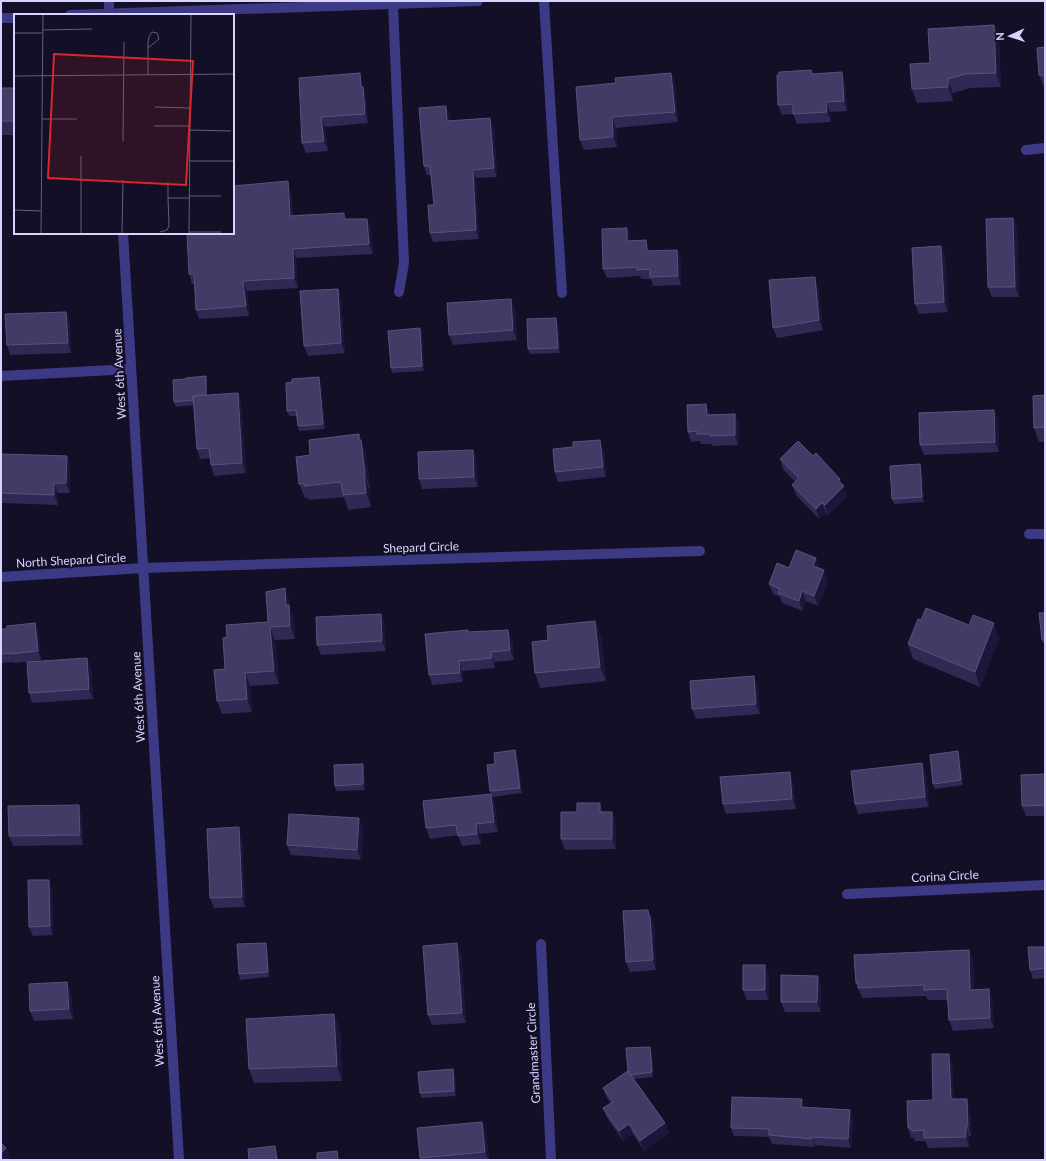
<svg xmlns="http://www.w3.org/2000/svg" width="1046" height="1161" font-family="Lato,sans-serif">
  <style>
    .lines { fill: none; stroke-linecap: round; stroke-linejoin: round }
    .service { stroke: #3d3a85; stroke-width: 10 }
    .minor { stroke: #3d3a85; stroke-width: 10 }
    .tertiary { stroke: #3d3a85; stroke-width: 10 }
    .wall { fill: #312854 }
    .shaded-wall { fill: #1d163a }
    .building { fill: #433a66; stroke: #5a527e }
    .labels { text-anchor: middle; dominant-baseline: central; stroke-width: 4; stroke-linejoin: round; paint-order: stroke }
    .street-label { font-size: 12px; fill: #d9d4ff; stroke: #130f26 }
    .inset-road { fill: none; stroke: #625e7d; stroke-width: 1 }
    .view { fill: #d62828; fill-opacity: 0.15; stroke: #d62828; stroke-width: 2 }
    .inset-edge { fill: none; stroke: #d9d4ff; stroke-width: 2 }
  </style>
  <rect width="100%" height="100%" fill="#130f26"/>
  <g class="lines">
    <path class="service" d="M 544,1 L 562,293
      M 393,5 L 404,263 L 399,292
      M 1026,150 L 1045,148
      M 1,376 L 131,369"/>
    <path class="minor" d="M 109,1 L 109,15
      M 123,233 L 179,1160
      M 1029,534 L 1045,534
      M 1,577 L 143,568 L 700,551
      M 847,894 L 1045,885
      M 541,944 L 551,1160"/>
    <path class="tertiary" d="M 70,15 L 478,1
      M 1,18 L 15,18"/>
  </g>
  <path class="wall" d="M 994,25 L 999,40 L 1001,87 L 970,88 L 953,93 L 953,101 L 917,103 L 912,89 Z
    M 1045,47 L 1045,85 L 1043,85 L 1039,75 Z
    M 811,70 L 813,74 L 845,82 L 847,111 L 830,112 L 831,122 L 797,124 L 793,114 L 782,115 L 778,105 Z
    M 299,78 L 363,83 L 364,89 L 366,96 L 368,123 L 325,127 L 328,151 L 306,153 L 302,143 Z
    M 616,83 L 675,83 L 678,122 L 616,128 L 617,147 L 584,150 L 580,140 Z
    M 1,88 L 15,88 L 15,135 L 1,135 Z
    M 450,115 L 450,121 L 490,118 L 494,127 L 497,177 L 476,178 L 479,239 L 433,242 L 430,233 L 434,205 L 431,175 L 427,175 L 424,166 Z
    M 291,191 L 293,215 L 344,213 L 346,219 L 367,219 L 371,229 L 373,254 L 296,258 L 298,288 L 247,291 L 249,316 L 199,319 L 196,310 L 195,284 L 192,284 L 189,274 Z
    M 1013,218 L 1017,228 L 1019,297 L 992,297 L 988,287 Z
    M 630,238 L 630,241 L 646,240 L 649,251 L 681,259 L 681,285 L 653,286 L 651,279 L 641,279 L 640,276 L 607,278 L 603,269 Z
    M 945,256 L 948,312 L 919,314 L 915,304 Z
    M 818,287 L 823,330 L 777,338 L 773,328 Z
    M 338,289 L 341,299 L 345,353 L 308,356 L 304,346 Z
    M 511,299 L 515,309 L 517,340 L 453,345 L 449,335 Z
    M 66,312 L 70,322 L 71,353 L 10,355 L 7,345 Z
    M 556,318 L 558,323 L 560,353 L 530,354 L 528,349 Z
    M 422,334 L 424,371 L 392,373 L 391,368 Z
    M 207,381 L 207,395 L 238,393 L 241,403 L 246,473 L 214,476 L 211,465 L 210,458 L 200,459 L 197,449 L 194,405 L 176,407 L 174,402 Z
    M 292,382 L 321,382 L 325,429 L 299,431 L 298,426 L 297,416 L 289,416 L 287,411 Z
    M 1045,395 L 1045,442 L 1039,442 L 1034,428 Z
    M 994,410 L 998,420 L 999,452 L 924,455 L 920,445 Z
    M 710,414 L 710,415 L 735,414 L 739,424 L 738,445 L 713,446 L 712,444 L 701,444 L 700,441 L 691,442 L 688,432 Z
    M 359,434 L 366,455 L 370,488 L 369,488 L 371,507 L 348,510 L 344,497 L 309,500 L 308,498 L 305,498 L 299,484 L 310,455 Z
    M 473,450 L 476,460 L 478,487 L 422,489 L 419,479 Z
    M 604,450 L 606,477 L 558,482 L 555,472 Z
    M 1,454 L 67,456 L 70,466 L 70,493 L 58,493 L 58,505 L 1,503 Z
    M 813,456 L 840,479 L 847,496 L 828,515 L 826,513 L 819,519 L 796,495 L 792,485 L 795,482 L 783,469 L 780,459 Z
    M 920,464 L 922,470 L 924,502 L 894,504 L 892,499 Z
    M 816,558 L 820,569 L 828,581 L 818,606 L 806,601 L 803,611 L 782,603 L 780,597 L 773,594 L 769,584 L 789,568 Z
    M 290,601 L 290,609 L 294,618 L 295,639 L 275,640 L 279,684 L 250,686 L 252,712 L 222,714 L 217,701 L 225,669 L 227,637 L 268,622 Z
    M 1045,613 L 1045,648 L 1042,640 Z
    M 381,614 L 384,624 L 386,651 L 321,655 L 317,645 Z
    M 35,623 L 38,632 L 41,660 L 14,663 L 13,662 L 1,663 L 1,629 L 7,629 Z
    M 468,630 L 469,632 L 512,640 L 514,660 L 495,662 L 495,668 L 462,671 L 463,682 L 432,685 L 429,675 Z
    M 601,636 L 606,681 L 540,688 L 535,673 L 548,640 Z
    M 999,638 L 980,687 L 913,659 L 908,644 Z
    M 87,658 L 91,668 L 93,699 L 32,703 L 29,693 Z
    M 754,676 L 758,686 L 760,714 L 696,719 L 692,709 Z
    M 515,750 L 517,756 L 522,793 L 492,797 L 495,804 L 498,832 L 480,834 L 481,844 L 462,846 L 458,835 L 430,839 L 426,828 L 491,794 L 490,791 L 495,764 Z
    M 960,756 L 963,785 L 935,789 L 933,784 Z
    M 922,763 L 926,773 L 929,807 L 858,814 L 855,804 Z
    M 364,769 L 365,790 L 336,791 L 335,786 Z
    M 1045,774 L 1045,816 L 1026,816 L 1022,806 Z
    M 793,782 L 796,809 L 726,814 L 723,804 Z
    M 600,803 L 603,812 L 612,812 L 615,822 L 616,849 L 565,850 L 561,839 L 577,812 Z
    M 82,815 L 83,845 L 13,846 L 9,836 Z
    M 363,828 L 361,860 L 291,855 L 287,845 Z
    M 242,837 L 245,907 L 214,908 L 210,898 Z
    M 52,889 L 53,935 L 33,936 L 29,927 Z
    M 652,920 L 654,926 L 656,970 L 630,972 L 626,962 Z
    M 266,943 L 267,948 L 269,977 L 240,980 L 239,974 Z
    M 1045,947 L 1045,978 L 1033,979 L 1030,970 Z
    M 969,950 L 973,961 L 974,990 L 992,999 L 994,1028 L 953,1031 L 949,1020 L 947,1000 L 928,1000 L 926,996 L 862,998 L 861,994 L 860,994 L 856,983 Z
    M 461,953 L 466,1023 L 432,1025 L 428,1015 Z
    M 769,975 L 769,1000 L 747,1000 L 743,990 Z
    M 818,976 L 821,986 L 821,1012 L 785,1012 L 781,1002 Z
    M 71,992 L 73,1019 L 34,1021 L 30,1011 Z
    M 340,1029 L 342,1081 L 254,1083 L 249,1069 Z
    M 652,1053 L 653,1077 L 634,1079 L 665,1123 L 669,1133 L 644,1151 L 633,1134 L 623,1141 L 607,1118 L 603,1108 L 610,1103 L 607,1098 L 603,1088 Z
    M 952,1064 L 954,1099 L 970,1109 L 971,1136 L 969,1136 L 969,1147 L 928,1148 L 925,1141 L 915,1141 L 914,1138 L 911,1138 L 908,1128 L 933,1100 Z
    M 455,1074 L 456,1096 L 421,1098 L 420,1093 Z
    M 802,1099 L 805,1107 L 850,1110 L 853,1119 L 851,1148 L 815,1145 L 815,1147 L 772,1144 L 769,1137 L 734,1136 L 731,1128 Z
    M 486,1132 L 489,1160 L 421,1160 L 420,1158 Z"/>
  <path class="shaded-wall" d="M 994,25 L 999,40 L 1001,87 L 996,73 Z
    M 842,72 L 845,82 L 847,111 L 844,101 Z
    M 360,73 L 363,83 L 364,89 L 366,96 L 368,123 L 365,114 L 361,87 Z
    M 671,73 L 675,83 L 678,122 L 675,112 Z
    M 948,79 L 953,93 L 953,101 L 948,87 Z
    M 826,102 L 830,112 L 831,122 L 827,112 Z
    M 446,106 L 450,115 L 451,130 L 447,121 Z
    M 321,117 L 325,127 L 328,151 L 324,141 Z
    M 612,117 L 616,128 L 617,147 L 613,137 Z
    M 490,118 L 494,127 L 497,177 L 494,168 Z
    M 473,170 L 476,178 L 479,239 L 476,230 Z
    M 288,181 L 291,191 L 293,225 L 290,216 Z
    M 1013,218 L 1017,228 L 1019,297 L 1015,287 Z
    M 367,219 L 371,229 L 373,254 L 369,244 Z
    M 627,228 L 630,238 L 631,250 L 627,241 Z
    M 646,240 L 649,249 L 650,260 L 647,251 Z
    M 941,246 L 945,256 L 948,312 L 944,302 Z
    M 293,249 L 296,258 L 298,288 L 294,278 Z
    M 677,250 L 681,259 L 681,285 L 678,276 Z
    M 815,277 L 818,287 L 823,330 L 819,320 Z
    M 243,281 L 247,291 L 249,316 L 246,306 Z
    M 338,289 L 341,299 L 345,353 L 341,343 Z
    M 511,299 L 515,309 L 517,340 L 513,330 Z
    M 66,312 L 70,322 L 71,353 L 68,343 Z
    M 556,318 L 558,323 L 560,353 L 558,348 Z
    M 420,328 L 422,334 L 424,371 L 422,366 Z
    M 206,376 L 207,381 L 207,404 L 206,399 Z
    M 319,377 L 321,382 L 325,429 L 323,424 Z
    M 238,393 L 241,403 L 246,473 L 242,463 Z
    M 706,404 L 710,414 L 710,425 L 707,415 Z
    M 994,410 L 998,420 L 999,452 L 995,442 Z
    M 735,414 L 739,424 L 738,445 L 735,435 Z
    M 359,434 L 366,455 L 370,488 L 365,473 Z
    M 600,440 L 604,450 L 606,477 L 603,467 Z
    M 473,450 L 476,460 L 478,487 L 474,477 Z
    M 67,456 L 70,466 L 70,493 L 66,483 Z
    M 920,464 L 922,470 L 924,502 L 922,497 Z
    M 364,474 L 369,488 L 371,507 L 366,493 Z
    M 840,479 L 843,487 L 844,486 L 847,496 L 828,515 L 825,505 L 838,480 Z
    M 54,483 L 58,493 L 58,505 L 54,495 Z
    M 822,503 L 826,513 L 819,519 L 816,509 Z
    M 816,558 L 820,568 L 817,576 L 813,566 Z
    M 824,570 L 828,581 L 818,606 L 814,596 Z
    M 285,588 L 290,601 L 290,609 L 294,618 L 295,639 L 290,626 L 286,605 Z
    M 802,591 L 806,601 L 803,611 L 799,601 Z
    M 381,614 L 384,624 L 386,651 L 382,641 Z
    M 595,621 L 601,636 L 606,681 L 600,667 Z
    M 35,623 L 38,632 L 41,660 L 38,651 Z
    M 994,623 L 999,638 L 980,687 L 975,672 Z
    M 270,627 L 275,640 L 279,684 L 274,671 Z
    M 508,630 L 512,640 L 514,660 L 510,650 Z
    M 491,652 L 495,662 L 495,668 L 492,658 Z
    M 87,658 L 91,668 L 93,699 L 89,689 Z
    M 459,661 L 462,671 L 463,682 L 460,673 Z
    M 245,673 L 250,686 L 252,712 L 247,699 Z
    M 754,676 L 758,686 L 760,714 L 756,704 Z
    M 515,750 L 517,756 L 522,793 L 520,788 Z
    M 958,751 L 960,756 L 963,785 L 961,780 Z
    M 922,763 L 926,773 L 929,807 L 925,797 Z
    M 363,764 L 364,769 L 365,790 L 363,784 Z
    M 790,772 L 793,782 L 796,809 L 792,799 Z
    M 491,794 L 495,804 L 498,832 L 494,822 Z
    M 600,803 L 604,814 L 600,812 Z
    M 79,805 L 82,815 L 83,845 L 80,835 Z
    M 612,812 L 615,822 L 616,849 L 612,839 Z
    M 359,818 L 363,828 L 361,860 L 357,850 Z
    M 476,824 L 480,834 L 481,844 L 477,834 Z
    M 239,827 L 242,837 L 245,907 L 242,897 Z
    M 49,880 L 52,889 L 53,935 L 50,926 Z
    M 648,910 L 654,926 L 656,970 L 653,960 Z
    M 266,943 L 267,948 L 269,977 L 268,972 Z
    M 457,943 L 461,953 L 466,1023 L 462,1013 Z
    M 969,950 L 973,961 L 974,1000 L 970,990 Z
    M 765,965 L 769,975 L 769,1000 L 765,990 Z
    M 818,976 L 821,986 L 821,1012 L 817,1002 Z
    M 67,982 L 71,992 L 73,1019 L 69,1009 Z
    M 989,989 L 992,999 L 994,1028 L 990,1018 Z
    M 334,1014 L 340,1029 L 342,1081 L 337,1066 Z
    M 650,1047 L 652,1053 L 653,1077 L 652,1072 Z
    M 949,1054 L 952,1064 L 955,1109 L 951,1099 Z
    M 453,1069 L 455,1074 L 456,1096 L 454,1091 Z
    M 802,1099 L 805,1107 L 801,1107 Z
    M 967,1099 L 970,1109 L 971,1136 L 968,1126 Z
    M 850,1110 L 853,1119 L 851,1148 L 848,1139 Z
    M 482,1122 L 486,1132 L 489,1160 L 488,1160 L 485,1152 Z
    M 665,1123 L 669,1133 L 644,1151 L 640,1141 Z
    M 629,1124 L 633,1134 L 623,1141 L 619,1131 Z
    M 966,1126 L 969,1136 L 969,1147 L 966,1137 Z
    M 812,1137 L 815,1145 L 815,1147 L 812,1139 Z
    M 275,1146 L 278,1156 L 279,1160 L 277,1160 Z
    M 6,1148 L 10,1158 L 7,1160 L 1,1160 L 1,1153 Z
    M 337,1151 L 339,1156 L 339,1160 L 338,1160 Z"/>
  <path class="building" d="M 994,25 L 996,73 L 965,74 L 948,79 L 948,87 L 912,89 L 910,64 L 930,63 L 928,29 Z
    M 1045,47 L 1045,75 L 1039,75 L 1037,48 Z
    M 811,70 L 812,74 L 842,72 L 844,101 L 826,102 L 827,112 L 793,114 L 793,104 L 778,105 L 777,75 L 779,75 L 779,72 Z
    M 360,73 L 361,87 L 363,87 L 365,114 L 321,117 L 324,141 L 302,143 L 299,78 Z
    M 671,73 L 675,112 L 612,117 L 613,137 L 580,140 L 576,87 L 616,83 L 615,78 Z
    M 1,88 L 15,88 L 15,121 L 1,121 Z
    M 446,106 L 447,121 L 490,118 L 494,168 L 473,170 L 476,230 L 430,233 L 428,205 L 434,205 L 430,166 L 424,166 L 419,108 Z
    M 288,181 L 290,216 L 344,213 L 344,219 L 367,219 L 369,244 L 293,249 L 294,278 L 243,281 L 246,306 L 196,310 L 194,274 L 189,274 L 187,233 L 233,233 L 233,186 Z
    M 1013,218 L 1015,287 L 988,287 L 986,219 Z
    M 627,228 L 627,241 L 646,240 L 647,251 L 677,250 L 678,276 L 650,277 L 650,269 L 637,270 L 637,267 L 603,269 L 602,229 Z
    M 941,246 L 944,302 L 915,304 L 912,248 Z
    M 815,277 L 819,320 L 773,328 L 769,280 Z
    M 338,289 L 341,343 L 304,346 L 300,291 Z
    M 511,299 L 513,330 L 449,335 L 447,303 Z
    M 66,312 L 68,343 L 7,345 L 5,314 Z
    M 556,318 L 558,348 L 528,349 L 527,319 Z
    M 420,328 L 422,366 L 391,368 L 388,331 Z
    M 206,376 L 206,395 L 193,396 L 193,400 L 174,402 L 173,380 L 186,379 L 186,378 Z
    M 319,377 L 323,424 L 298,426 L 296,410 L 287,411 L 286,383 L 292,382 L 292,379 Z
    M 238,393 L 242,463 L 211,465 L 209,448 L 197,449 L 193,396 Z
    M 1045,395 L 1045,427 L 1034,428 L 1033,396 Z
    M 706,404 L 707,415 L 735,414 L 735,435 L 710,436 L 710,434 L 697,434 L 697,431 L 688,432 L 687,405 Z
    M 994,410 L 995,442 L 920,445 L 919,413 Z
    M 359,434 L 359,440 L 361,440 L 365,473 L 364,474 L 366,493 L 343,495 L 341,482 L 304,486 L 304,483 L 299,484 L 296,457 L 310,455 L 309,440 Z
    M 600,440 L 603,467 L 555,472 L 553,449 L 573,447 L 573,442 Z
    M 798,441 L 813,456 L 816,453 L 840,479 L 838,480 L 844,486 L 825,505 L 822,503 L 816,509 L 792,485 L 799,478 L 780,459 Z
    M 473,450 L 474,477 L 419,479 L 418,452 Z
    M 1,454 L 67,456 L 66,483 L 54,483 L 54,495 L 1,493 Z
    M 920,464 L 922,497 L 892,499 L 890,466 Z
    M 796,550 L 816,558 L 813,566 L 824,570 L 814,596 L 802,591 L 799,601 L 778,593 L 780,589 L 769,584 L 777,563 L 789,568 Z
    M 285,588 L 286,605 L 289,605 L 290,626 L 270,627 L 274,671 L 245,673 L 247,699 L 217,701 L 214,670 L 225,669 L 223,638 L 227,637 L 226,625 L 268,622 L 266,592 Z
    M 926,608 L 969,625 L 973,615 L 994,623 L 975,672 L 908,644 L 918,619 L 921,620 Z
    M 1039,613 L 1045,613 L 1045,640 L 1042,640 Z
    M 381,614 L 382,641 L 317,645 L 316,617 Z
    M 595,621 L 600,667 L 535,673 L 532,642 L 548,640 L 547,626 Z
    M 35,623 L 38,651 L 10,654 L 10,653 L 1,654 L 1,629 L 7,629 L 7,626 Z
    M 468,630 L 468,632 L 508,630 L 510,650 L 491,652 L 492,658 L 459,661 L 460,673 L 429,675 L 425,634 Z
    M 87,658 L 89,689 L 29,693 L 27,662 Z
    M 754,676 L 756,704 L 692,709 L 690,681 Z
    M 515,750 L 520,788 L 490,791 L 487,765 L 495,764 L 494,753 Z
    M 958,751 L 961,780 L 933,784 L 930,755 Z
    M 922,763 L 925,797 L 855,804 L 851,771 Z
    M 363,764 L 363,784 L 335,786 L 334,765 Z
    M 790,772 L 792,799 L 723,804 L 720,777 Z
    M 1045,774 L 1045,805 L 1022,806 L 1021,775 Z
    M 491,794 L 494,822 L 476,824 L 477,834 L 458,836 L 456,825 L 426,828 L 423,801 Z
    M 577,803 L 600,803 L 600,812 L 612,812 L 612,839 L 561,839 L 561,812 L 577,812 Z
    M 79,805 L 80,835 L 9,836 L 8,806 Z
    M 289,814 L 359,818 L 357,850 L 287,845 Z
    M 239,827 L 242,897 L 210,898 L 207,829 Z
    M 28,880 L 49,880 L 50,926 L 29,927 Z
    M 648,910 L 649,916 L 650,916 L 653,960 L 626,962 L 623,911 Z
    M 266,943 L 268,972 L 239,974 L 237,944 Z
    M 457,943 L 462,1013 L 428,1015 L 423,946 Z
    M 1028,947 L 1045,947 L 1045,968 L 1030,970 Z
    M 969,950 L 970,990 L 989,989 L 990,1018 L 949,1020 L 947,989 L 924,990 L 924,985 L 858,988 L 858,983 L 856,983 L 854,955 Z
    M 743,965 L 765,965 L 765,990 L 743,990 Z
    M 781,975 L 818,976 L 817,1002 L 781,1002 Z
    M 67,982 L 69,1009 L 30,1011 L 29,984 Z
    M 334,1014 L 337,1066 L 249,1069 L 246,1019 Z
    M 650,1047 L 652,1072 L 630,1075 L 628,1071 L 626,1048 Z
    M 932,1054 L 949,1054 L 951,1099 L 967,1099 L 968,1126 L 966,1126 L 966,1137 L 924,1138 L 924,1130 L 912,1131 L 911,1128 L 908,1128 L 907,1101 L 933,1100 Z
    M 453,1069 L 454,1091 L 420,1093 L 418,1072 Z
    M 628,1071 L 665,1123 L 640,1141 L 629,1124 L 619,1131 L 603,1108 L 613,1102 L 603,1088 Z
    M 732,1097 L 802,1099 L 801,1107 L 850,1110 L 848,1139 L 812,1137 L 812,1139 L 769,1135 L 769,1129 L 731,1128 Z
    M 482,1122 L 485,1152 L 420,1158 L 417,1128 Z
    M 1,1143 L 6,1148 L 1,1153 Z
    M 275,1146 L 277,1160 L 249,1160 L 248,1149 Z
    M 337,1151 L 338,1160 L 317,1160 L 317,1153 Z"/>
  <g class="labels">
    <g class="street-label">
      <text transform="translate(119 374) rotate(-93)">West 6th Avenue</text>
      <text transform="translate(421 547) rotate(-2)">Shepard Circle</text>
      <text transform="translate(71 560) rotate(-3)">North Shepard Circle</text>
      <text transform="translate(138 697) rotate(-93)">West 6th Avenue</text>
      <text transform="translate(945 876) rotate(-3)">Corina Circle</text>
      <text transform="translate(157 1021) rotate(-93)">West 6th Avenue</text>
      <text transform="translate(533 1053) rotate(-93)">Grandmaster Circle</text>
    </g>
  </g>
  <g transform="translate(14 14)">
    <rect width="220" height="220" fill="#130f26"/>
    <path class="inset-road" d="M 29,16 L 78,15M 0,19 L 28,19M 134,60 L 134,28 L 135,23 L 138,18 L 143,19 L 145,25 L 134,34M 0,62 L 220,60M 141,93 L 176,94M 28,105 L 63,105M 140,112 L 175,112M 175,116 L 217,117M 109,127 L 110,28M 175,147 L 220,147M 154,168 L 154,184 L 175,184M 175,182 L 207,182M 0,196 L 27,197M 146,218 L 153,216 L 155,212 L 154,184M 175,218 L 207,218M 27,220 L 29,0M 67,220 L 67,142M 108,220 L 109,166M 175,220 L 177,0"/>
    <path class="view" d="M 40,40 L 179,47 L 172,171 L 34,164 Z"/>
    <rect width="220" height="220" class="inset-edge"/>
  </g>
  <rect width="1046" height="1161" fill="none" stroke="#d9d4ff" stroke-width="4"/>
  <g transform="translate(1010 36) rotate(267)" stroke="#130f26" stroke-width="3" paint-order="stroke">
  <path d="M0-3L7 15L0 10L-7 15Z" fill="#d9d4ff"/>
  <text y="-6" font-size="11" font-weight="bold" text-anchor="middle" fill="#d9d4ff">N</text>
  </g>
</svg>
